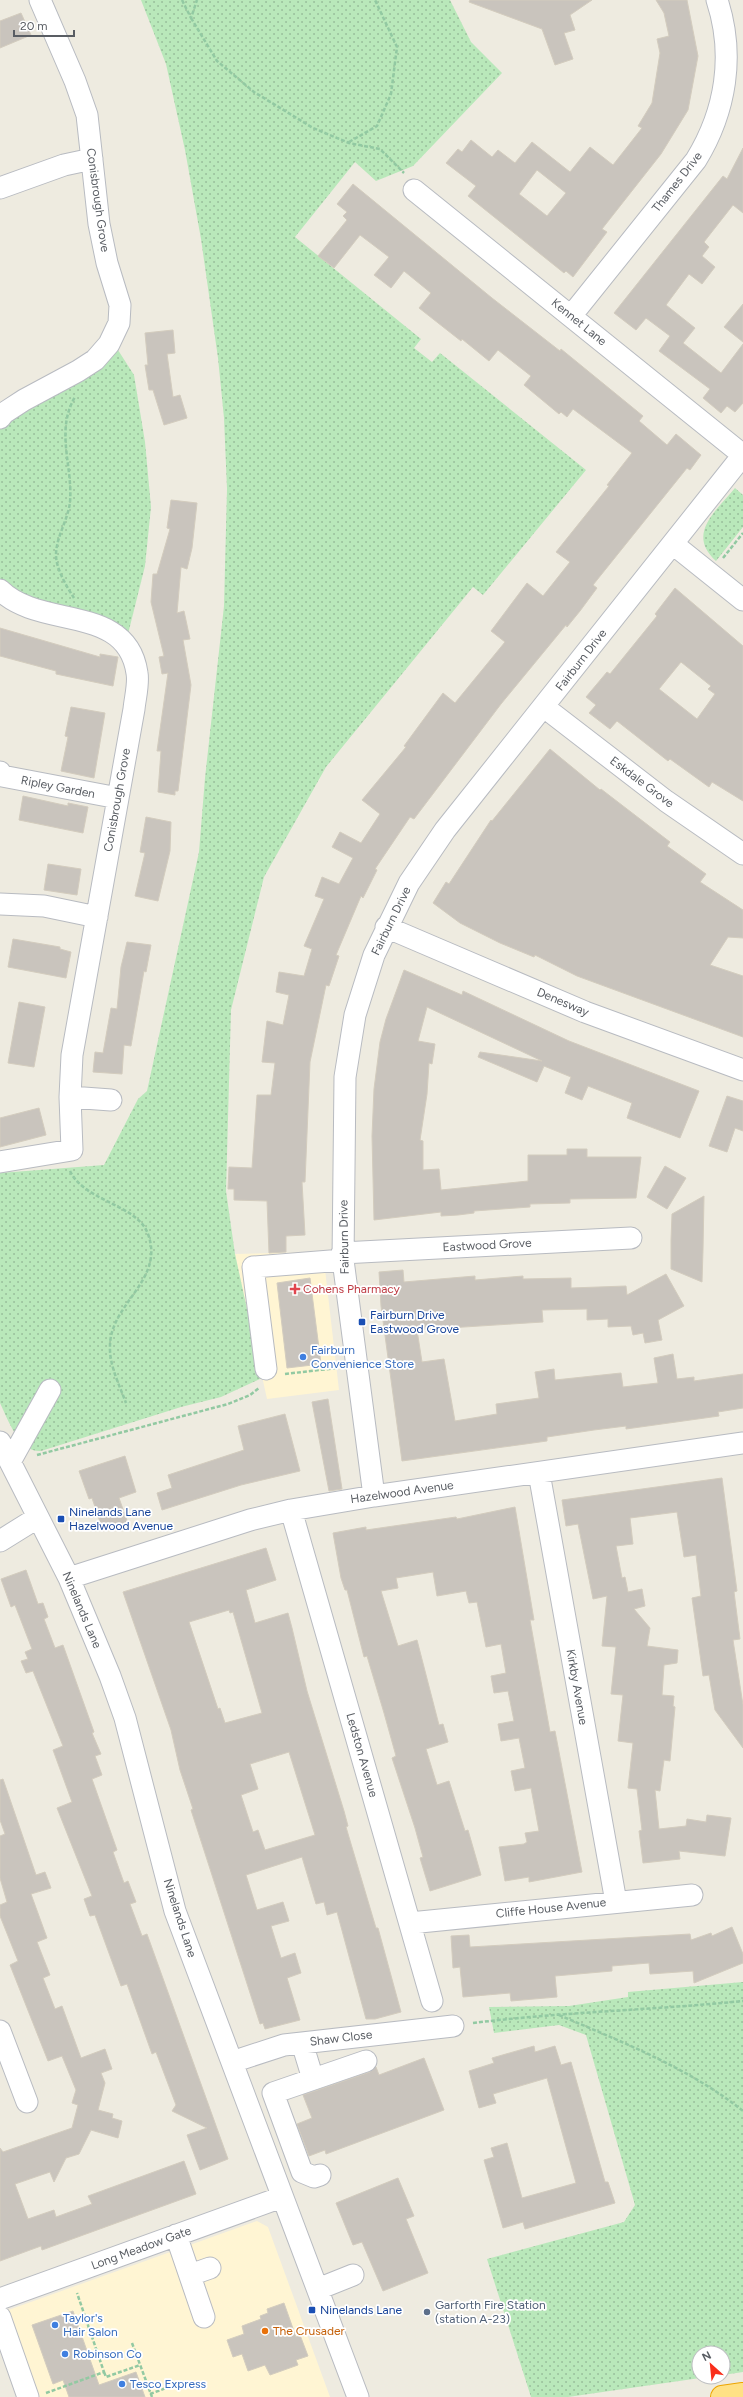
<svg xmlns="http://www.w3.org/2000/svg" width="743" height="2397" font-family="Figtree,sans-serif">
  <style>
    .commercial { fill: #fff5d3 }
    .grass { fill: url(#grass-dots) }
    .building { fill: #c9c4bd; stroke: #d3ccbe; fill-rule: evenodd }
    .lines { fill: none; stroke-linecap: round; stroke-linejoin: round }
    .minor-casing { stroke: #b8bbc1; stroke-width: 23 }
    .highway-casing { stroke: #eda500; stroke-width: 24 }
    .path { stroke: #92c9a2; stroke-width: 2.5; stroke-dasharray: 4 2; stroke-linecap: butt }
    .minor { stroke: #fff; stroke-width: 21 }
    .highway { stroke: #ffe185; stroke-width: 22 }
    .health-dot { fill: #e0444e; stroke: #fff; stroke-width: 1.5 }
    .transit-dot { fill: #1a4fb4; stroke: #fff; stroke-width: 1.5 }
    .shop-dot { fill: #3f7fe0; stroke: #fff; stroke-width: 1.5 }
    .service-dot { fill: #5c6f8a; stroke: #fff; stroke-width: 1.5 }
    .food-dot { fill: #e8710a; stroke: #fff; stroke-width: 1.5 }
    .labels { text-anchor: middle; dominant-baseline: central; stroke-width: 3.5; stroke-linejoin: round; paint-order: stroke }
    .street-label { font-size: 12px; fill: #595d63; stroke: #fff }
    .health-label { font-size: 12px; fill: #be3a42; stroke: #fff; text-anchor: start }
    .transit-label { font-size: 12px; fill: #164399; stroke: #fff; text-anchor: start }
    .shop-label { font-size: 12px; fill: #366cbe; stroke: #fff; text-anchor: start }
    .service-label { font-size: 12px; fill: #4e5e75; stroke: #fff; text-anchor: start }
    .food-label { font-size: 12px; fill: #c56008; stroke: #fff; text-anchor: start }
  </style>
  <defs>
    <pattern id="grass-dots" width="8" height="8" patternUnits="userSpaceOnUse"><rect width="8" height="8" fill="#b9e8ba"/><path d="M2 2h.1M6 6h.1" fill="none" stroke="#99bf9b" stroke-width="1.8" stroke-linecap="round"/></pattern>
  </defs>
  <rect width="100%" height="100%" fill="#eeebe0"/>
  <path class="commercial" d="M 323,1252 L 339,1390 L 267,1399 L 235,1254 Z
    M 257,2221 L 268,2227 L 330,2397 L 17,2397 L 0,2348 L 0,2313 Z"/>
  <path class="grass" d="M 141,0 L 450,0 L 471,42 L 502,73 L 413,166 L 376,181 L 355,162 L 295,237 L 421,339 L 414,348 L 432,362 L 440,353 L 586,470 L 483,595 L 473,587 L 326,767 L 264,877 L 231,1010 L 226,1191 L 235,1254 L 262,1378 L 221,1397 L 181,1407 L 41,1451 C 20,1453 8,1420 0,1403 L 0,1173 L 104,1165 L 138,1099 L 147,1091 L 199,852 L 205,778 L 224,606 L 227,489 L 224,418 L 218,358 L 201,239 L 185,150 L 166,64 Z
    M 109,336 L 134,375 L 145,442 L 151,507 L 145,566 L 128,634 L 0,592 L 0,419 Z
    M 735,488 L 743,495 L 743,527 L 716,561 C 686,534 716,511 735,488 Z
    M 743,1982 L 743,2372 L 723,2375 L 723,2353 L 699,2353 L 699,2377 L 707,2377 L 568,2397 L 531,2397 L 487,2259 L 624,2222 L 635,2205 L 586,2035 L 559,2025 L 494,2033 L 489,2007 L 569,2006 L 628,1997 L 628,1992 Z"/>
  <path class="building" d="M 470,0 L 592,0 L 570,15 L 575,30 L 564,33 L 573,59 L 555,65 L 542,29 L 469,2 Z
    M 656,0 L 687,0 L 698,56 L 688,110 L 661,154 L 602,229 L 607,232 L 573,277 L 566,271 L 564,273 L 468,196 L 476,186 L 446,163 L 458,149 L 462,152 L 471,140 L 492,157 L 498,150 L 515,163 L 532,142 L 570,172 L 590,147 L 613,165 L 642,128 L 638,126 L 652,103 L 660,53 L 657,39 L 669,36 L 664,13 ZM 537,170 L 566,193 L 547,216 L 519,194 Z
    M 21,13 L 31,35 L 0,48 L 0,21 Z
    M 743,148 L 743,213 L 733,205 L 704,242 L 709,247 L 702,256 L 715,267 L 702,284 L 689,274 L 666,305 L 695,328 L 683,343 L 721,373 L 743,344 L 743,403 L 735,412 L 727,406 L 721,413 L 703,398 L 710,389 L 659,351 L 670,336 L 646,318 L 636,330 L 614,313 L 723,176 L 727,179 Z
    M 353,184 L 492,298 L 560,351 L 561,349 L 643,416 L 639,421 L 667,445 L 676,434 L 701,455 L 690,470 L 687,468 L 593,585 L 597,588 L 580,611 L 567,627 L 566,625 L 501,704 L 414,819 L 410,817 L 375,869 L 377,870 L 363,898 L 361,896 L 336,955 L 339,956 L 329,986 L 326,985 L 310,1062 L 305,1182 L 302,1182 L 305,1235 L 286,1236 L 286,1252 L 269,1253 L 267,1201 L 234,1200 L 234,1189 L 228,1189 L 229,1167 L 252,1168 L 257,1095 L 271,1095 L 275,1063 L 262,1062 L 267,1021 L 283,1025 L 289,995 L 276,992 L 279,972 L 304,976 L 312,949 L 304,946 L 324,899 L 315,896 L 322,877 L 339,884 L 353,858 L 332,847 L 340,832 L 361,843 L 380,814 L 362,800 L 406,747 L 404,746 L 443,693 L 455,703 L 505,642 L 491,631 L 527,583 L 543,596 L 570,562 L 556,552 L 609,486 L 607,485 L 632,453 L 573,409 L 567,417 L 561,412 L 559,414 L 524,385 L 531,376 L 498,350 L 489,361 L 462,339 L 461,341 L 419,308 L 431,293 L 404,271 L 391,288 L 382,281 L 374,275 L 389,257 L 360,235 L 334,268 L 318,256 L 347,220 L 343,216 L 347,212 L 337,204 Z
    M 743,304 L 743,342 L 724,327 Z
    M 173,330 L 175,353 L 167,354 L 173,397 L 180,395 L 187,418 L 164,425 L 153,390 L 149,390 L 145,365 L 148,365 L 145,333 Z
    M 171,500 L 197,503 L 192,548 L 187,569 L 181,567 L 177,613 L 184,611 L 190,639 L 183,640 L 191,685 L 178,791 L 175,791 L 175,795 L 158,792 L 161,751 L 157,751 L 168,673 L 162,674 L 159,657 L 164,656 L 151,602 L 153,574 L 157,574 L 170,529 L 167,528 Z
    M 675,588 L 743,646 L 743,801 L 712,782 L 709,787 L 670,759 L 668,761 L 617,721 L 610,729 L 589,713 L 596,705 L 586,697 L 607,672 L 610,674 L 657,616 L 655,614 ZM 681,662 L 711,686 L 708,689 L 715,694 L 697,719 L 659,689 Z
    M 0,628 L 100,657 L 100,654 L 118,657 L 113,686 L 56,674 L 56,671 L 0,656 Z
    M 71,707 L 105,713 L 94,778 L 61,771 L 68,737 L 65,736 Z
    M 550,749 L 600,790 L 601,789 L 670,842 L 667,846 L 706,874 L 700,882 L 743,910 L 743,938 L 728,937 L 710,965 L 743,976 L 743,1037 L 577,976 L 535,955 L 534,957 L 500,943 L 460,923 L 433,903 L 446,882 L 449,884 L 491,820 L 492,821 Z
    M 23,796 L 68,806 L 68,803 L 88,807 L 83,833 L 19,820 Z
    M 146,817 L 171,822 L 170,851 L 158,901 L 135,896 L 145,853 L 140,852 Z
    M 48,864 L 81,869 L 77,895 L 44,890 Z
    M 13,939 L 60,947 L 60,949 L 71,952 L 66,978 L 8,967 Z
    M 127,942 L 151,945 L 146,972 L 144,971 L 131,1046 L 124,1045 L 122,1074 L 93,1072 L 95,1052 L 103,1053 L 111,1008 L 117,1009 L 121,967 Z
    M 404,970 L 462,995 L 463,991 L 569,1041 L 699,1091 L 680,1138 L 627,1118 L 632,1103 L 588,1086 L 582,1100 L 565,1093 L 571,1077 L 544,1066 L 537,1082 L 478,1057 L 480,1052 L 542,1061 L 427,1007 L 418,1041 L 435,1044 L 432,1064 L 429,1063 L 427,1094 L 420,1140 L 423,1141 L 423,1170 L 439,1169 L 441,1190 L 528,1181 L 528,1155 L 567,1155 L 567,1149 L 587,1149 L 587,1157 L 641,1157 L 636,1198 L 570,1199 L 570,1203 L 530,1204 L 530,1207 L 474,1211 L 474,1213 L 458,1215 L 441,1216 L 441,1212 L 374,1220 L 372,1136 L 374,1089 L 380,1042 L 386,1019 Z
    M 19,1002 L 45,1007 L 34,1067 L 8,1063 Z
    M 727,1096 L 743,1101 L 743,1131 L 735,1128 L 727,1152 L 709,1146 Z
    M 39,1108 L 46,1135 L 0,1147 L 0,1118 Z
    M 665,1166 L 686,1178 L 667,1209 L 647,1197 Z
    M 704,1196 L 703,1250 L 702,1282 L 671,1269 L 671,1240 L 672,1214 Z
    M 403,1270 L 404,1282 L 475,1276 L 475,1280 L 523,1276 L 523,1279 L 571,1278 L 571,1288 L 626,1286 L 627,1295 L 666,1274 L 684,1306 L 658,1320 L 662,1340 L 645,1343 L 643,1333 L 633,1335 L 631,1326 L 608,1327 L 608,1319 L 587,1320 L 587,1309 L 542,1310 L 543,1322 L 417,1330 L 422,1362 L 444,1359 L 455,1421 L 497,1414 L 496,1404 L 539,1398 L 535,1372 L 554,1369 L 555,1380 L 621,1373 L 623,1387 L 658,1383 L 654,1358 L 673,1354 L 677,1379 L 694,1377 L 694,1381 L 743,1374 L 743,1408 L 718,1412 L 719,1416 L 626,1429 L 626,1426 L 594,1430 L 547,1437 L 547,1441 L 402,1461 L 381,1306 L 379,1272 Z
    M 310,1278 L 321,1364 L 287,1368 L 277,1283 Z
    M 328,1399 L 342,1489 L 329,1491 L 312,1402 Z
    M 285,1414 L 300,1471 L 241,1485 L 162,1510 L 157,1493 L 172,1488 L 168,1475 L 244,1450 L 238,1426 Z
    M 125,1456 L 136,1492 L 119,1498 L 128,1523 L 103,1531 L 92,1498 L 89,1499 L 79,1471 Z
    M 722,1478 L 737,1591 L 734,1592 L 740,1639 L 733,1640 L 743,1705 L 743,1748 L 715,1710 L 709,1675 L 703,1676 L 692,1598 L 701,1596 L 696,1555 L 684,1557 L 677,1512 L 630,1518 L 633,1544 L 616,1546 L 622,1578 L 625,1577 L 628,1592 L 642,1589 L 645,1606 L 634,1609 L 650,1628 L 647,1646 L 678,1650 L 677,1663 L 664,1665 L 662,1695 L 674,1696 L 673,1706 L 675,1707 L 670,1761 L 664,1760 L 660,1791 L 655,1790 L 659,1829 L 686,1826 L 687,1819 L 706,1822 L 707,1815 L 731,1818 L 725,1856 L 679,1851 L 680,1859 L 643,1863 L 639,1831 L 642,1830 L 637,1789 L 628,1788 L 633,1743 L 618,1741 L 623,1695 L 611,1694 L 616,1647 L 602,1646 L 607,1596 L 593,1599 L 578,1524 L 566,1526 L 562,1500 Z
    M 515,1507 L 534,1620 L 530,1620 L 550,1732 L 555,1731 L 582,1872 L 529,1882 L 529,1877 L 505,1881 L 499,1847 L 524,1844 L 527,1842 L 525,1833 L 539,1831 L 531,1788 L 515,1791 L 511,1771 L 525,1768 L 519,1738 L 501,1741 L 498,1724 L 514,1721 L 508,1691 L 494,1693 L 491,1676 L 506,1673 L 501,1644 L 486,1647 L 477,1602 L 469,1603 L 466,1591 L 437,1596 L 433,1572 L 396,1578 L 398,1588 L 381,1591 L 398,1646 L 417,1640 L 439,1725 L 443,1724 L 448,1742 L 426,1749 L 437,1785 L 449,1781 L 465,1831 L 468,1830 L 481,1875 L 430,1891 L 420,1858 L 423,1857 L 415,1828 L 392,1758 L 396,1756 L 384,1713 L 367,1656 L 364,1657 L 347,1590 L 345,1590 L 341,1578 L 333,1533 L 366,1527 L 366,1530 L 456,1517 L 457,1519 Z
    M 266,1548 L 276,1580 L 246,1590 L 255,1623 L 288,1613 L 292,1628 L 307,1691 L 344,1811 L 348,1826 L 346,1827 L 376,1928 L 378,1928 L 401,2012 L 375,2019 L 366,2019 L 337,1912 L 327,1915 L 324,1902 L 316,1904 L 302,1857 L 246,1875 L 257,1910 L 283,1902 L 289,1921 L 271,1926 L 281,1958 L 295,1953 L 301,1973 L 287,1978 L 300,2020 L 265,2029 L 263,2023 L 260,2024 L 191,1810 L 193,1809 L 180,1770 L 171,1730 L 123,1592 ZM 229,1610 L 230,1613 L 233,1612 L 262,1713 L 225,1723 L 220,1708 L 218,1709 L 189,1622 ZM 289,1752 L 315,1835 L 265,1850 L 258,1830 L 253,1832 L 241,1795 L 258,1789 L 250,1764 Z
    M 26,1570 L 38,1604 L 43,1603 L 48,1617 L 44,1619 L 55,1648 L 63,1645 L 94,1732 L 92,1733 L 101,1754 L 95,1756 L 102,1775 L 92,1779 L 117,1850 L 113,1852 L 124,1883 L 128,1881 L 136,1902 L 130,1904 L 142,1936 L 147,1934 L 228,2159 L 200,2170 L 187,2135 L 207,2128 L 172,2111 L 176,2105 L 156,2052 L 152,2054 L 127,1984 L 121,1986 L 95,1915 L 90,1916 L 84,1899 L 92,1896 L 57,1808 L 72,1802 L 53,1750 L 63,1746 L 33,1671 L 26,1673 L 21,1661 L 28,1659 L 25,1652 L 32,1649 L 15,1605 L 11,1607 L 1,1579 Z
    M 3,1779 L 36,1875 L 45,1872 L 51,1888 L 31,1894 L 47,1938 L 37,1942 L 50,1975 L 43,1978 L 55,2009 L 62,2006 L 81,2058 L 105,2049 L 112,2069 L 101,2073 L 105,2083 L 98,2110 L 113,2114 L 112,2118 L 122,2121 L 118,2138 L 91,2130 L 79,2154 L 66,2158 L 54,2182 L 50,2172 L 15,2184 L 28,2219 L 54,2210 L 56,2217 L 92,2204 L 88,2196 L 184,2161 L 196,2194 L 42,2250 L 41,2246 L 0,2261 L 0,2148 L 3,2152 L 72,2128 L 78,2105 L 72,2103 L 76,2090 L 62,2056 L 48,2061 L 10,1965 L 18,1961 L 0,1916 L 0,1905 L 7,1902 L 0,1878 L 0,1836 L 5,1834 L 0,1820 L 0,1780 Z
    M 732,1927 L 743,1954 L 743,1963 L 694,1983 L 693,1971 L 650,1974 L 649,1963 L 612,1966 L 612,1971 L 555,1976 L 557,1997 L 511,2001 L 510,1993 L 463,1997 L 460,1967 L 453,1968 L 451,1936 L 469,1935 L 470,1947 L 690,1934 L 691,1940 L 711,1933 L 712,1936 Z
    M 534,2046 L 535,2052 L 555,2046 L 561,2065 L 571,2062 L 605,2182 L 608,2182 L 615,2203 L 525,2229 L 523,2222 L 503,2228 L 484,2160 L 494,2157 L 491,2148 L 507,2143 L 522,2198 L 576,2183 L 547,2078 L 493,2094 L 496,2103 L 479,2108 L 469,2071 L 494,2063 L 492,2058 Z
    M 424,2058 L 444,2110 L 326,2154 L 325,2150 L 309,2156 L 297,2124 L 312,2118 L 303,2095 L 370,2072 L 376,2067 L 379,2075 Z
    M 398,2178 L 414,2216 L 406,2219 L 428,2273 L 383,2291 L 362,2242 L 353,2245 L 336,2203 Z
    M 284,2303 L 296,2337 L 300,2335 L 308,2356 L 296,2360 L 298,2365 L 270,2375 L 265,2365 L 248,2371 L 242,2354 L 233,2357 L 227,2340 L 244,2334 L 242,2326 L 261,2319 L 260,2316 L 268,2313 L 267,2309 Z
    M 73,2311 L 99,2385 L 136,2372 L 145,2397 L 69,2397 L 63,2380 L 53,2384 L 32,2325 Z"/>
  <g class="lines">
    <defs>
      <path id="minor" d="M 0,188 L 64,165 L 92,159
        M 414,190 L 743,455
        M 571,316 L 696,160 C 726,111 735,55 717,0
        M 0,418 L 4,413 L 24,400 L 78,371 L 95,360 L 109,344 L 119,323 L 120,305 L 107,263 L 99,224 L 87,115 L 75,81 L 40,0
        M 673,544 L 743,600
        M 0,590 C 40,630 127,603 137,673 C 139,684 135,698 134,709 L 72,1055 L 70,1097
        M 544,707 L 666,801 L 743,854
        M 0,772 L 2,776 L 118,798
        M 0,904 L 44,906 L 97,917
        M 386,927 L 585,1012 L 743,1070
        M 0,1162 L 72,1150 L 70,1097 L 111,1100
        M 342,1253 L 631,1238
        M 266,1369 L 253,1267 L 343,1260
        M 0,1442 L 69,1578 L 110,1676 L 125,1718 L 175,1911 L 358,2397
        M 10,1462 L 50,1390
        M 539,1473 L 616,1902
        M 374,1496 L 343,1260 L 345,1077 L 355,1015 L 374,955 L 409,883 L 445,830 L 743,455
        M 291,1510 L 432,2001
        M 0,1541 L 37,1518
        M 69,1578 L 250,1520 L 291,1510 L 374,1496 L 743,1443
        M 410,1923 L 692,1895
        M 0,2031 L 27,2102
        M 302,2043 L 313,2079
        M 232,2062 L 284,2045 L 453,2026
        M 320,2175 L 314,2177 L 302,2172 L 273,2093 L 366,2061
        M 176,2235 L 204,2317
        M 190,2275 L 210,2268
        M 318,2289 L 353,2275
        M 0,2299 L 282,2197
        M 0,2317 L 28,2397"/>
      <path id="highway" d="M 722,2397 L 743,2394"/>
    </defs>
    <use href="#minor" class="minor-casing"/>
    <use href="#highway" class="highway-casing"/>
    <path class="path" d="M 182,0 L 191,18 L 197,0
      M 191,18 L 217,61 L 254,92 L 313,128 L 349,143 L 380,149 L 404,173
      M 349,142 L 377,126 L 391,94 L 397,47 L 375,0
      M 723,558 L 743,533
      M 74,598 C 67,587 56,569 56,555 C 56,537 68,520 70,502 C 73,466 55,431 75,397
      M 70,1171 C 85,1202 137,1204 148,1234 C 165,1280 111,1303 110,1345 C 109,1365 119,1384 126,1403
      M 285,1374 L 337,1368
      M 37,1455 L 228,1404 L 250,1395 L 259,1388
      M 559,2015 C 622,2042 689,2068 743,2111
      M 473,2023 C 562,2012 653,2010 743,2001
      M 132,2343 L 152,2397
      M 104,2372 L 106,2377 L 140,2365
      M 46,2393 L 104,2372 L 77,2293
      M 150,2394 L 182,2382"/>
    <use href="#minor" class="minor"/>
    <use href="#highway" class="highway"/>
  </g>
  <path class="health-dot" d="M293 1283h4v4h4v4h-4v4h-4v-4h-4v-4h4z"/>
  <g class="transit-dot">
    <rect x="358" y="1318" width="8" height="8" rx="2"/>
    <rect x="57" y="1515" width="8" height="8" rx="2"/>
    <rect x="308" y="2306" width="8" height="8" rx="2"/>
  </g>
  <g class="shop-dot">
    <circle cx="303" cy="1357" r="4"/>
    <circle cx="55" cy="2325" r="4"/>
    <circle cx="65" cy="2354" r="4"/>
    <circle cx="122" cy="2384" r="4"/>
  </g>
  <circle class="service-dot" cx="427" cy="2312" r="4"/>
  <circle class="food-dot" cx="265" cy="2331" r="4"/>
  <g class="labels">
    <g class="street-label">
      <text transform="translate(677 182) rotate(-52)">Thames Drive</text>
      <text transform="translate(98 200) rotate(82)">Conisbrough Grove</text>
      <text transform="translate(579 322) rotate(39)">Kennet Lane</text>
      <text transform="translate(581 660) rotate(-52)">Fairburn Drive</text>
      <text transform="translate(642 782) rotate(37)">Eskdale Grove</text>
      <text transform="translate(58 787) rotate(11)">Ripley Garden</text>
      <text transform="translate(117 800) rotate(-80)">Conisbrough Grove</text>
      <text transform="translate(391 921) rotate(-64)">Fairburn Drive</text>
      <text transform="translate(563 1002) rotate(23)">Denesway</text>
      <text transform="translate(344 1237) rotate(-91)">Fairburn Drive</text>
      <text transform="translate(487 1245) rotate(-3)">Eastwood Grove</text>
      <text transform="translate(402 1492) rotate(-8)">Hazelwood Avenue</text>
      <text transform="translate(82 1610) rotate(67)">Ninelands Lane</text>
      <text transform="translate(577 1687) rotate(80)">Kirkby Avenue</text>
      <text transform="translate(362 1755) rotate(74)">Ledston Avenue</text>
      <text transform="translate(551 1908) rotate(-6)">Cliffe House Avenue</text>
      <text transform="translate(180 1918) rotate(72)">Ninelands Lane</text>
      <text transform="translate(341 2038) rotate(-7)">Shaw Close</text>
      <text transform="translate(141 2248) rotate(-20)">Long Meadow Gate</text>
    </g>
    <g class="health-label">
      <text x="303" y="1289">Cohens Pharmacy</text>
    </g>
    <g class="transit-label">
      <text x="370" y="1315">Fairburn Drive<tspan x="370" dy="14">Eastwood Grove</tspan></text>
      <text x="69" y="1512">Ninelands Lane<tspan x="69" dy="14">Hazelwood Avenue</tspan></text>
      <text x="320" y="2310">Ninelands Lane</text>
    </g>
    <g class="shop-label">
      <text x="311" y="1350">Fairburn<tspan x="311" dy="14">Convenience Store</tspan></text>
      <text x="63" y="2318">Taylor's<tspan x="63" dy="14">Hair Salon</tspan></text>
      <text x="73" y="2354">Robinson Co</text>
      <text x="130" y="2384">Tesco Express</text>
    </g>
    <g class="service-label">
      <text x="435" y="2305">Garforth Fire Station<tspan x="435" dy="14">(station A-23)</tspan></text>
    </g>
    <g class="food-label">
      <text x="273" y="2331">The Crusader</text>
    </g>
  </g>
  <g transform="translate(711 2365) rotate(333)"><circle r="19" fill="#ffffff" stroke="#bdbec1"/>
  <path d="M0-3L7 15L0 10L-7 15Z" fill="#f92e1b"/>
  <text y="-6" font-size="11" font-weight="bold" text-anchor="middle" fill="#595d63">N</text>
  </g>
  <path d="M14 30v6h60v-6" fill="none" stroke="#595d63" stroke-width="2"/>
  <text x="20" y="30" font-size="12" fill="#595d63" stroke="#ffffff" stroke-width="3" paint-order="stroke">20 m</text>
</svg>
